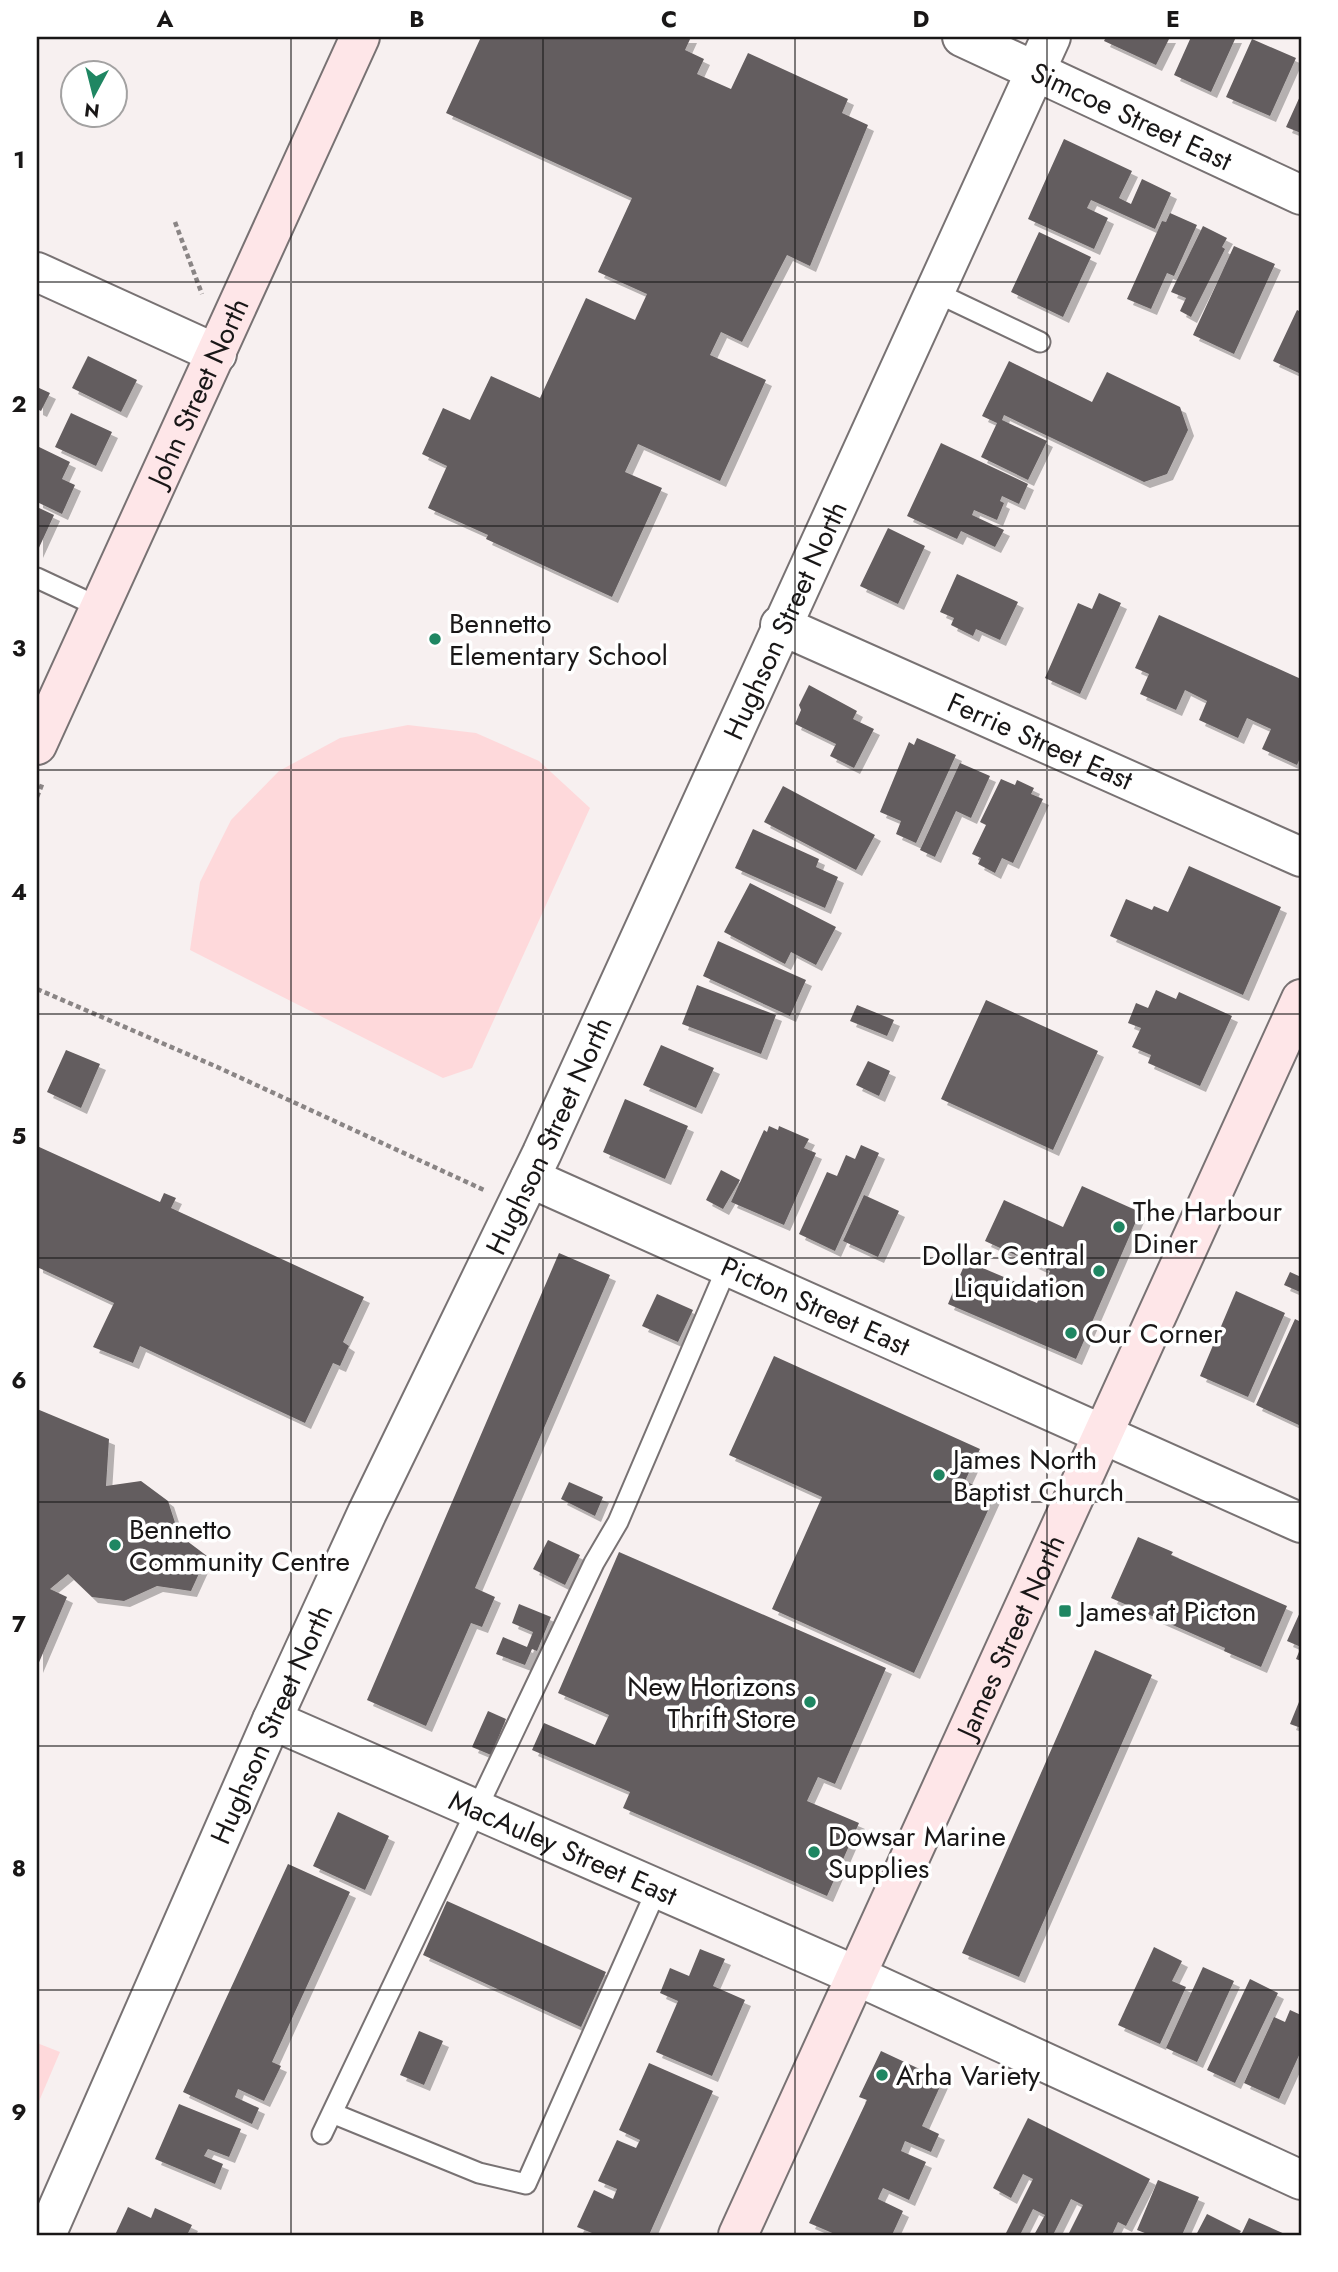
<svg xmlns="http://www.w3.org/2000/svg" width="1338" height="2272" font-family="Jost,sans-serif">
  <style>
    .green { fill: #fed9db }
    .building { fill: #635d5e; filter: url(#shadow) }
    .lines { fill: none; stroke-linecap: round; stroke-linejoin: round }
    .lane-casing { stroke: #787273; stroke-width: 23 }
    .street-casing { stroke: #787273; stroke-width: 42 }
    .secondary-casing { stroke: #787273; stroke-width: 42 }
    .path { stroke: #8a8585; stroke-width: 4.5; stroke-dasharray: 5 3.5; stroke-linecap: butt }
    .lane { stroke: #fff; stroke-width: 19 }
    .street { stroke: #fff; stroke-width: 38 }
    .secondary { stroke: #fee6e8; stroke-width: 38 }
    .grid { fill: none; stroke: #191717; stroke-width: 2; stroke-opacity: 0.55 }
    .poi-dot { fill: #1f8662; stroke: #fff; stroke-width: 2.5 }
    .labels { text-anchor: middle; dominant-baseline: central; stroke-width: 7; stroke-linejoin: round; paint-order: stroke }
    .street-label { font-size: 28px; fill: #191717; stroke: #fff }
    .poi-label { font-size: 28px; fill: #191717; stroke: #fff; text-anchor: start }
    .neatline { fill: none; stroke: #191717; stroke-width: 2.5 }
    .grid-label { font-size: 23px; text-anchor: middle; font-weight: bold; fill: #191717 }
  </style>
  <defs>
    <filter id="shadow"><feDropShadow dx="6" dy="6" stdDeviation="0" flood-color="#0004"/></filter>
  </defs>
  <rect width="100%" height="100%" fill="#f7f0f0"/>
  <path class="green" d="M 408,725 L 476,733 L 539,761 L 590,808 L 472,1068 L 443,1078 L 190,950 L 200,882 L 231,820 L 279,771 L 340,738 Z
    M 37,2043 L 60,2052 L 37,2106 Z"/>
  <path class="building" d="M 481,37 L 691,37 L 685,50 L 704,59 L 697,74 L 731,89 L 748,53 L 848,99 L 842,113 L 868,125 L 810,266 L 787,255 L 742,342 L 721,332 L 710,355 L 766,380 L 720,481 L 638,444 L 625,472 L 662,488 L 612,597 L 486,539 L 488,535 L 428,508 L 447,466 L 422,454 L 443,408 L 470,420 L 491,376 L 540,398 L 586,298 L 635,320 L 647,294 L 598,272 L 632,198 L 446,113 Z
    M 1106,37 L 1170,37 L 1156,65 L 1104,41 Z
    M 1191,37 L 1236,37 L 1211,92 L 1174,75 Z
    M 1252,39 L 1296,58 L 1270,116 L 1226,97 Z
    M 1301,94 L 1301,133 L 1286,127 Z
    M 1064,139 L 1132,171 L 1119,198 L 1131,204 L 1142,179 L 1171,193 L 1155,229 L 1091,200 L 1087,208 L 1108,218 L 1094,249 L 1028,219 Z
    M 1170,213 L 1197,225 L 1174,276 L 1167,273 L 1151,309 L 1127,299 L 1162,221 L 1166,222 Z
    M 1203,226 L 1227,238 L 1222,247 L 1225,249 L 1191,317 L 1180,311 L 1186,298 L 1171,292 Z
    M 1039,232 L 1091,257 L 1063,317 L 1011,292 Z
    M 1234,246 L 1275,264 L 1234,354 L 1193,335 Z
    M 1297,310 L 1301,312 L 1301,374 L 1273,361 Z
    M 88,356 L 137,380 L 121,412 L 72,388 Z
    M 1009,361 L 1092,402 L 1107,372 L 1180,407 L 1188,430 L 1167,474 L 1144,482 L 1004,415 L 1002,420 L 1047,441 L 1028,480 L 981,457 L 997,423 L 982,416 Z
    M 37,387 L 50,393 L 41,411 L 37,409 Z
    M 71,413 L 112,432 L 96,466 L 55,447 Z
    M 941,443 L 1028,484 L 1019,504 L 1002,496 L 1000,501 L 1004,503 L 997,520 L 974,510 L 972,515 L 1004,530 L 995,547 L 961,531 L 957,539 L 907,516 Z
    M 37,446 L 70,462 L 62,479 L 75,485 L 62,514 L 37,502 Z
    M 37,507 L 54,515 L 37,552 Z
    M 888,528 L 925,546 L 898,604 L 860,586 Z
    M 957,574 L 1018,602 L 1000,640 L 976,629 L 973,636 L 951,625 L 954,618 L 940,612 Z
    M 1099,593 L 1121,603 L 1080,694 L 1045,678 L 1078,603 L 1092,609 Z
    M 1159,615 L 1301,679 L 1301,756 L 1297,765 L 1262,749 L 1271,729 L 1247,718 L 1238,738 L 1199,720 L 1207,701 L 1185,690 L 1176,710 L 1140,694 L 1149,674 L 1135,668 Z
    M 809,685 L 857,711 L 853,719 L 874,729 L 854,768 L 830,756 L 836,744 L 795,724 L 801,710 L 799,705 Z
    M 917,738 L 956,755 L 916,843 L 896,834 L 901,821 L 880,812 L 909,742 L 914,745 Z
    M 960,763 L 990,776 L 971,818 L 956,811 L 935,857 L 920,850 Z
    M 1001,779 L 1015,785 L 1017,780 L 1034,788 L 1031,794 L 1043,799 L 1013,863 L 1002,858 L 995,873 L 978,864 L 981,858 L 972,854 L 986,825 L 980,822 Z
    M 783,786 L 875,835 L 856,870 L 764,822 Z
    M 753,829 L 819,859 L 816,867 L 838,877 L 825,908 L 735,868 Z
    M 1189,866 L 1281,907 L 1243,995 L 1110,936 L 1126,899 L 1152,910 L 1154,906 L 1168,912 Z
    M 750,883 L 836,927 L 816,965 L 791,952 L 785,964 L 724,932 Z
    M 718,941 L 806,980 L 790,1016 L 703,976 Z
    M 697,985 L 776,1015 L 761,1054 L 682,1024 Z
    M 1156,990 L 1176,999 L 1179,992 L 1232,1016 L 1200,1086 L 1148,1063 L 1151,1055 L 1132,1047 L 1141,1028 L 1128,1023 L 1136,1003 L 1148,1008 Z
    M 986,1000 L 1098,1051 L 1053,1150 L 941,1099 Z
    M 857,1005 L 894,1020 L 887,1036 L 850,1021 Z
    M 661,1045 L 714,1068 L 696,1108 L 643,1085 Z
    M 66,1050 L 100,1064 L 81,1108 L 47,1092 Z
    M 868,1061 L 890,1071 L 879,1096 L 856,1085 Z
    M 625,1099 L 688,1126 L 665,1179 L 603,1152 Z
    M 769,1126 L 778,1130 L 779,1126 L 809,1139 L 804,1148 L 816,1153 L 784,1225 L 731,1202 L 764,1130 L 767,1132 Z
    M 861,1145 L 879,1153 L 835,1251 L 799,1234 L 827,1172 L 837,1176 L 846,1155 L 855,1159 Z
    M 37,1146 L 160,1202 L 164,1193 L 176,1198 L 171,1208 L 364,1297 L 343,1342 L 349,1346 L 340,1366 L 333,1363 L 305,1423 L 140,1346 L 133,1363 L 93,1347 L 114,1303 L 37,1267 Z
    M 721,1170 L 740,1180 L 723,1209 L 706,1200 Z
    M 1082,1186 L 1140,1212 L 1076,1359 L 948,1304 L 966,1261 L 1023,1285 L 1018,1295 L 1037,1303 L 1050,1271 L 985,1241 L 1004,1200 L 1063,1227 Z
    M 864,1195 L 899,1211 L 878,1257 L 843,1241 Z
    M 559,1253 L 610,1275 L 475,1588 L 495,1597 L 482,1627 L 471,1623 L 426,1726 L 367,1700 Z
    M 1290,1272 L 1301,1277 L 1300,1292 L 1284,1285 Z
    M 1236,1291 L 1285,1313 L 1248,1397 L 1200,1376 Z
    M 657,1294 L 693,1310 L 678,1342 L 642,1326 Z
    M 1295,1319 L 1301,1322 L 1301,1426 L 1256,1405 Z
    M 774,1356 L 980,1449 L 965,1481 L 995,1495 L 914,1673 L 772,1609 L 822,1497 L 729,1455 Z
    M 37,1409 L 109,1439 L 106,1486 L 141,1481 L 168,1501 L 179,1535 L 207,1556 L 191,1591 L 157,1586 L 124,1601 L 92,1597 L 68,1574 L 50,1589 L 67,1597 L 37,1667 Z
    M 569,1482 L 603,1497 L 595,1516 L 561,1499 Z
    M 1138,1537 L 1173,1552 L 1171,1555 L 1287,1606 L 1261,1667 L 1224,1651 L 1225,1648 L 1111,1598 Z
    M 548,1540 L 580,1555 L 565,1585 L 533,1569 Z
    M 619,1552 L 886,1668 L 835,1784 L 818,1777 L 807,1801 L 859,1823 L 827,1896 L 623,1808 L 630,1792 L 532,1750 L 544,1723 L 595,1745 L 609,1715 L 558,1693 Z
    M 519,1604 L 551,1617 L 537,1651 L 532,1649 L 525,1665 L 496,1654 L 503,1637 L 527,1647 L 533,1632 L 512,1623 Z
    M 1301,1610 L 1301,1661 L 1296,1659 L 1301,1647 L 1287,1641 Z
    M 1095,1650 L 1152,1675 L 1019,1977 L 962,1953 Z
    M 1301,1697 L 1301,1728 L 1290,1724 Z
    M 488,1711 L 506,1719 L 491,1755 L 472,1747 Z
    M 338,1812 L 389,1836 L 365,1890 L 313,1866 Z
    M 288,1864 L 350,1892 L 272,2062 L 281,2066 L 264,2101 L 238,2089 L 235,2097 L 259,2108 L 252,2124 L 183,2092 Z
    M 447,1901 L 606,1972 L 581,2027 L 423,1955 Z
    M 1154,1947 L 1182,1961 L 1172,1981 L 1186,1987 L 1160,2044 L 1118,2025 Z
    M 700,1949 L 725,1959 L 713,1986 L 745,2000 L 712,2076 L 656,2052 L 678,2001 L 660,1993 L 670,1968 L 689,1976 Z
    M 1203,1967 L 1234,1981 L 1197,2062 L 1166,2048 Z
    M 1250,1979 L 1278,1993 L 1235,2083 L 1207,2070 Z
    M 1290,2010 L 1301,2015 L 1301,2051 L 1279,2099 L 1244,2083 L 1274,2017 L 1285,2022 Z
    M 419,2031 L 443,2041 L 424,2085 L 400,2075 Z
    M 881,2051 L 943,2080 L 922,2126 L 939,2134 L 931,2152 L 905,2141 L 901,2151 L 926,2162 L 909,2200 L 883,2188 L 880,2194 L 878,2199 L 903,2211 L 892,2235 L 837,2235 L 809,2223 L 867,2100 L 859,2097 Z
    M 649,2063 L 713,2091 L 649,2235 L 597,2235 L 577,2227 L 594,2190 L 613,2199 L 617,2189 L 598,2181 L 617,2140 L 636,2148 L 640,2140 L 619,2130 Z
    M 179,2104 L 241,2129 L 229,2157 L 208,2149 L 204,2156 L 223,2164 L 215,2184 L 155,2159 Z
    M 1028,2118 L 1150,2179 L 1126,2226 L 1118,2222 L 1112,2235 L 1068,2235 L 1083,2205 L 1071,2199 L 1053,2235 L 1034,2235 L 1045,2215 L 1033,2209 L 1020,2235 L 1006,2233 L 1033,2179 L 1023,2174 L 1011,2198 L 993,2188 Z
    M 1158,2180 L 1199,2197 L 1182,2235 L 1150,2235 L 1137,2230 Z
    M 128,2207 L 151,2218 L 155,2208 L 192,2225 L 187,2235 L 115,2235 Z
    M 1207,2214 L 1241,2231 L 1238,2235 L 1196,2235 Z
    M 1249,2218 L 1278,2231 L 1287,2235 L 1241,2235 Z"/>
  <g class="lines">
    <defs>
      <path id="lane" d="M 935,292 L 1040,342
        M 37,578 L 99,607
        M 332,2113 L 479,2173 L 526,2184 L 657,1889
        M 322,2134 L 594,1563 L 618,1522 L 728,1265"/>
      <g id="street">
        <path id="s1" d="M 962,37 L 1301,195"/>
        <path d="M 37,272 L 217,354"/>
        <path id="s2" d="M 780,625 L 1301,857"/>
        <path id="s3" d="M 530,1178 L 1301,1523"/>
        <path id="s4" d="M 272,1720 L 857,1976 L 1301,2180"/>
        <path id="s5" d="M 46,2235 L 272,1720 L 367,1513 L 542,1153 L 1051,37"/>
      </g>
      <g id="secondary">
        <path id="s6" d="M 37,745 L 360,37"/>
        <path id="s7" d="M 738,2235 L 1301,999"/>
      </g>
    </defs>
    <use href="#lane" class="lane-casing"/>
    <use href="#street" class="street-casing"/>
    <use href="#secondary" class="secondary-casing"/>
    <path class="path" d="M 175,222 L 202,294
      M 37,797 L 43,782
      M 37,989 L 215,1066 L 484,1190"/>
    <use href="#lane" class="lane"/>
    <use href="#street" class="street"/>
    <use href="#secondary" class="secondary"/>
  </g>
  <path class="grid" d="M 291,37 L 291,2235M 543,37 L 543,2235M 795,37 L 795,2235M 1047,37 L 1047,2235M 37,282 L 1301,282M 37,526 L 1301,526M 37,770 L 1301,770M 37,1014 L 1301,1014M 37,1258 L 1301,1258M 37,1502 L 1301,1502M 37,1746 L 1301,1746M 37,1990 L 1301,1990"/>
  <g class="poi-dot">
    <circle cx="435" cy="639" r="7"/>
    <circle cx="1119" cy="1227" r="7"/>
    <circle cx="1099" cy="1271" r="7"/>
    <circle cx="1071" cy="1333" r="7"/>
    <circle cx="939" cy="1475" r="7"/>
    <circle cx="115" cy="1545" r="7"/>
    <rect x="1058" y="1604" width="14" height="14" rx="3.5"/>
    <circle cx="810" cy="1702" r="7"/>
    <circle cx="814" cy="1852" r="7"/>
    <circle cx="882" cy="2075" r="7"/>
  </g>
  <g class="labels">
    <g class="street-label">
      <text stroke="none"><textPath href="#s1" startOffset="187">Simcoe Street East</textPath></text>
      <text stroke="none"><textPath href="#s6" startOffset="388">John Street North</textPath></text>
      <text stroke="none"><textPath href="#s5" startOffset="1776">Hughson Street North</textPath></text>
      <text stroke="none"><textPath href="#s2" startOffset="285">Ferrie Street East</textPath></text>
      <text stroke="none"><textPath href="#s5" startOffset="1209">Hughson Street North</textPath></text>
      <text stroke="none"><textPath href="#s3" startOffset="313">Picton Street East</textPath></text>
      <text stroke="none"><textPath href="#s7" startOffset="658">James Street North</textPath></text>
      <text stroke="none"><textPath href="#s5" startOffset="558">Hughson Street North</textPath></text>
      <text stroke="none"><textPath href="#s4" startOffset="318">MacAuley Street East</textPath></text>
    </g>
    <g class="poi-label">
      <text x="449" y="623">Bennetto<tspan x="449" dy="32">Elementary School</tspan></text>
      <text x="1133" y="1211">The Harbour<tspan x="1133" dy="32">Diner</tspan></text>
      <text x="1085" y="1255" text-anchor="end">Dollar Central<tspan x="1085" dy="32">Liquidation</tspan></text>
      <text x="1085" y="1333">Our Corner</text>
      <text x="953" y="1459">James North<tspan x="953" dy="32">Baptist Church</tspan></text>
      <text x="129" y="1529">Bennetto<tspan x="129" dy="32">Community Centre</tspan></text>
      <text x="1079" y="1611">James at Picton</text>
      <text x="796" y="1686" text-anchor="end">New Horizons<tspan x="796" dy="32">Thrift Store</tspan></text>
      <text x="828" y="1836">Dowsar Marine<tspan x="828" dy="32">Supplies</tspan></text>
      <text x="896" y="2075">Arha Variety</text>
    </g>
  </g>
  <rect width="1338" height="2272" fill="none" stroke="#ffffff" stroke-width="77"/>
  <g transform="translate(94 94) rotate(187)"><circle r="33" fill="#ffffff" stroke="#a3a2a2" stroke-width="2"/>
  <path d="M0-5L12 26L0 18L-12 26Z" fill="#1f8662"/>
  <text y="-10" font-size="19" font-weight="bold" text-anchor="middle" fill="#191717">N</text>
  </g>
  <rect x="38" y="38" width="1262" height="2196" class="neatline"/>
  <g class="grid-label">
    <text x="165" y="27">A</text>
    <text x="417" y="27">B</text>
    <text x="669" y="27">C</text>
    <text x="921" y="27">D</text>
    <text x="1173" y="27">E</text>
    <text x="19" y="168">1</text>
    <text x="19" y="412">2</text>
    <text x="19" y="656">3</text>
    <text x="19" y="900">4</text>
    <text x="19" y="1144">5</text>
    <text x="19" y="1388">6</text>
    <text x="19" y="1632">7</text>
    <text x="19" y="1876">8</text>
    <text x="19" y="2120">9</text>
  </g>
</svg>
